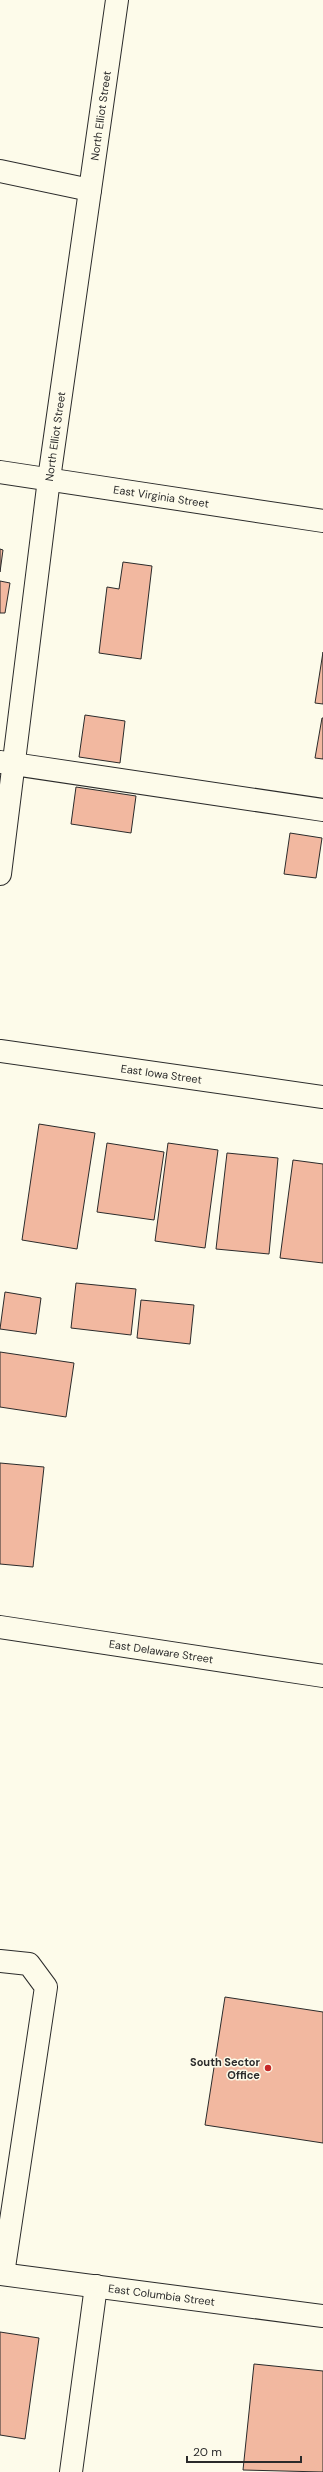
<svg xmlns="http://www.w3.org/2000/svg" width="323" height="2472" font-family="'DM Sans',sans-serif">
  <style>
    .building { fill: #f2b8a0; stroke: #2b2b2b }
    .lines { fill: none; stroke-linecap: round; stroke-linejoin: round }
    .minor-casing { stroke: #2b2b2b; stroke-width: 24 }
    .major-casing { stroke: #2b2b2b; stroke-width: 24 }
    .minor { stroke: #fdfbea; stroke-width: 22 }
    .major { stroke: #fdfbea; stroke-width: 22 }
    .poi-dot { fill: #c62828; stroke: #fdfbea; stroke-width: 1.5 }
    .labels { text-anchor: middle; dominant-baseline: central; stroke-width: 3; stroke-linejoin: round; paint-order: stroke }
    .street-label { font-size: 11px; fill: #2b2b2b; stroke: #fdfbea }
    .poi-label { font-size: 11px; font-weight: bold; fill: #2b2b2b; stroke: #fdfbea; text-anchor: end }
  </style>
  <rect width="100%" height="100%" fill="#fdfbea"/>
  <path class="building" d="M 0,549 L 3,550 L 0,572 Z
    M 123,562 L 152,566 L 141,659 L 99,653 L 107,587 L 119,589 Z
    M 0,581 L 10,583 L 5,613 L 0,613 Z
    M 323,652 L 323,704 L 315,703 Z
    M 85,715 L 125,721 L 120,763 L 79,757 Z
    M 322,718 L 323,718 L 323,759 L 315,758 Z
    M 76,787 L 136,796 L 131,833 L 71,824 Z
    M 290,833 L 322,838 L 316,878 L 284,874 Z
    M 39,1124 L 95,1133 L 77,1249 L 22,1240 Z
    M 107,1143 L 164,1152 L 154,1220 L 97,1212 Z
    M 168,1143 L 218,1150 L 205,1248 L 155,1241 Z
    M 227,1153 L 278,1158 L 269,1254 L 216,1249 Z
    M 293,1160 L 323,1164 L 323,1263 L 280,1258 Z
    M 76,1283 L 136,1289 L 131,1335 L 71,1328 Z
    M 5,1292 L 41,1298 L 36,1334 L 0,1329 Z
    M 141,1300 L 194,1305 L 190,1344 L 137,1338 Z
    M 0,1352 L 74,1363 L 66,1417 L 0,1407 Z
    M 0,1463 L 44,1467 L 33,1567 L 0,1564 Z
    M 225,1997 L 323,2012 L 323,2143 L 205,2125 Z
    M 0,2332 L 39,2338 L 25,2439 L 0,2435 Z
    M 254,2364 L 323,2371 L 323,2472 L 243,2470 Z"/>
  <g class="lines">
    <defs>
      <g id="minor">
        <path d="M 0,171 L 90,190"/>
        <path d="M 0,762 L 323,810"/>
        <path id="s1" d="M 0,874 L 49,479 L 117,0"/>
        <path id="s2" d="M 0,1051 L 323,1097"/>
        <path id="s3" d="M 0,1627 L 323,1676"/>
        <path d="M 0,1961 L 29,1964 L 46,1987 L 3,2274"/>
        <path d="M 71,2472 L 96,2286"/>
      </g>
      <g id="major">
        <path id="s4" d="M 0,472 L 323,521"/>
        <path id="s5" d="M 0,2274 L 323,2316"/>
      </g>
    </defs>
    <use href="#minor" class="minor-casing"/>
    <use href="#major" class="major-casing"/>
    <use href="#minor" class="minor"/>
    <use href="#major" class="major"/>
  </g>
  <circle class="poi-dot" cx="268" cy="2068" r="4"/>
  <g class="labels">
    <g class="street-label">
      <text stroke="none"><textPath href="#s1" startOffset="765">North Elliot Street</textPath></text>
      <text stroke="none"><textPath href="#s1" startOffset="441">North Elliot Street</textPath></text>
      <text stroke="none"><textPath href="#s4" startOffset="163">East Virginia Street</textPath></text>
      <text stroke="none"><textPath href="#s2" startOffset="163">East Iowa Street</textPath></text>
      <text stroke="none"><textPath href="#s3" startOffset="163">East Delaware Street</textPath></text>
      <text stroke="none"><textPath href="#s5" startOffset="163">East Columbia Street</textPath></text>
    </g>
    <g class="poi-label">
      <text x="260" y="2062">South Sector<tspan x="260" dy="13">Office</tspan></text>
    </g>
  </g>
  <path d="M187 2456v6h114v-6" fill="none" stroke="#2b2b2b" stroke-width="2"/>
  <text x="193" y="2456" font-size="12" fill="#2b2b2b" stroke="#fdfbea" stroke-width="3" paint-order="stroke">20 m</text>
</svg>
